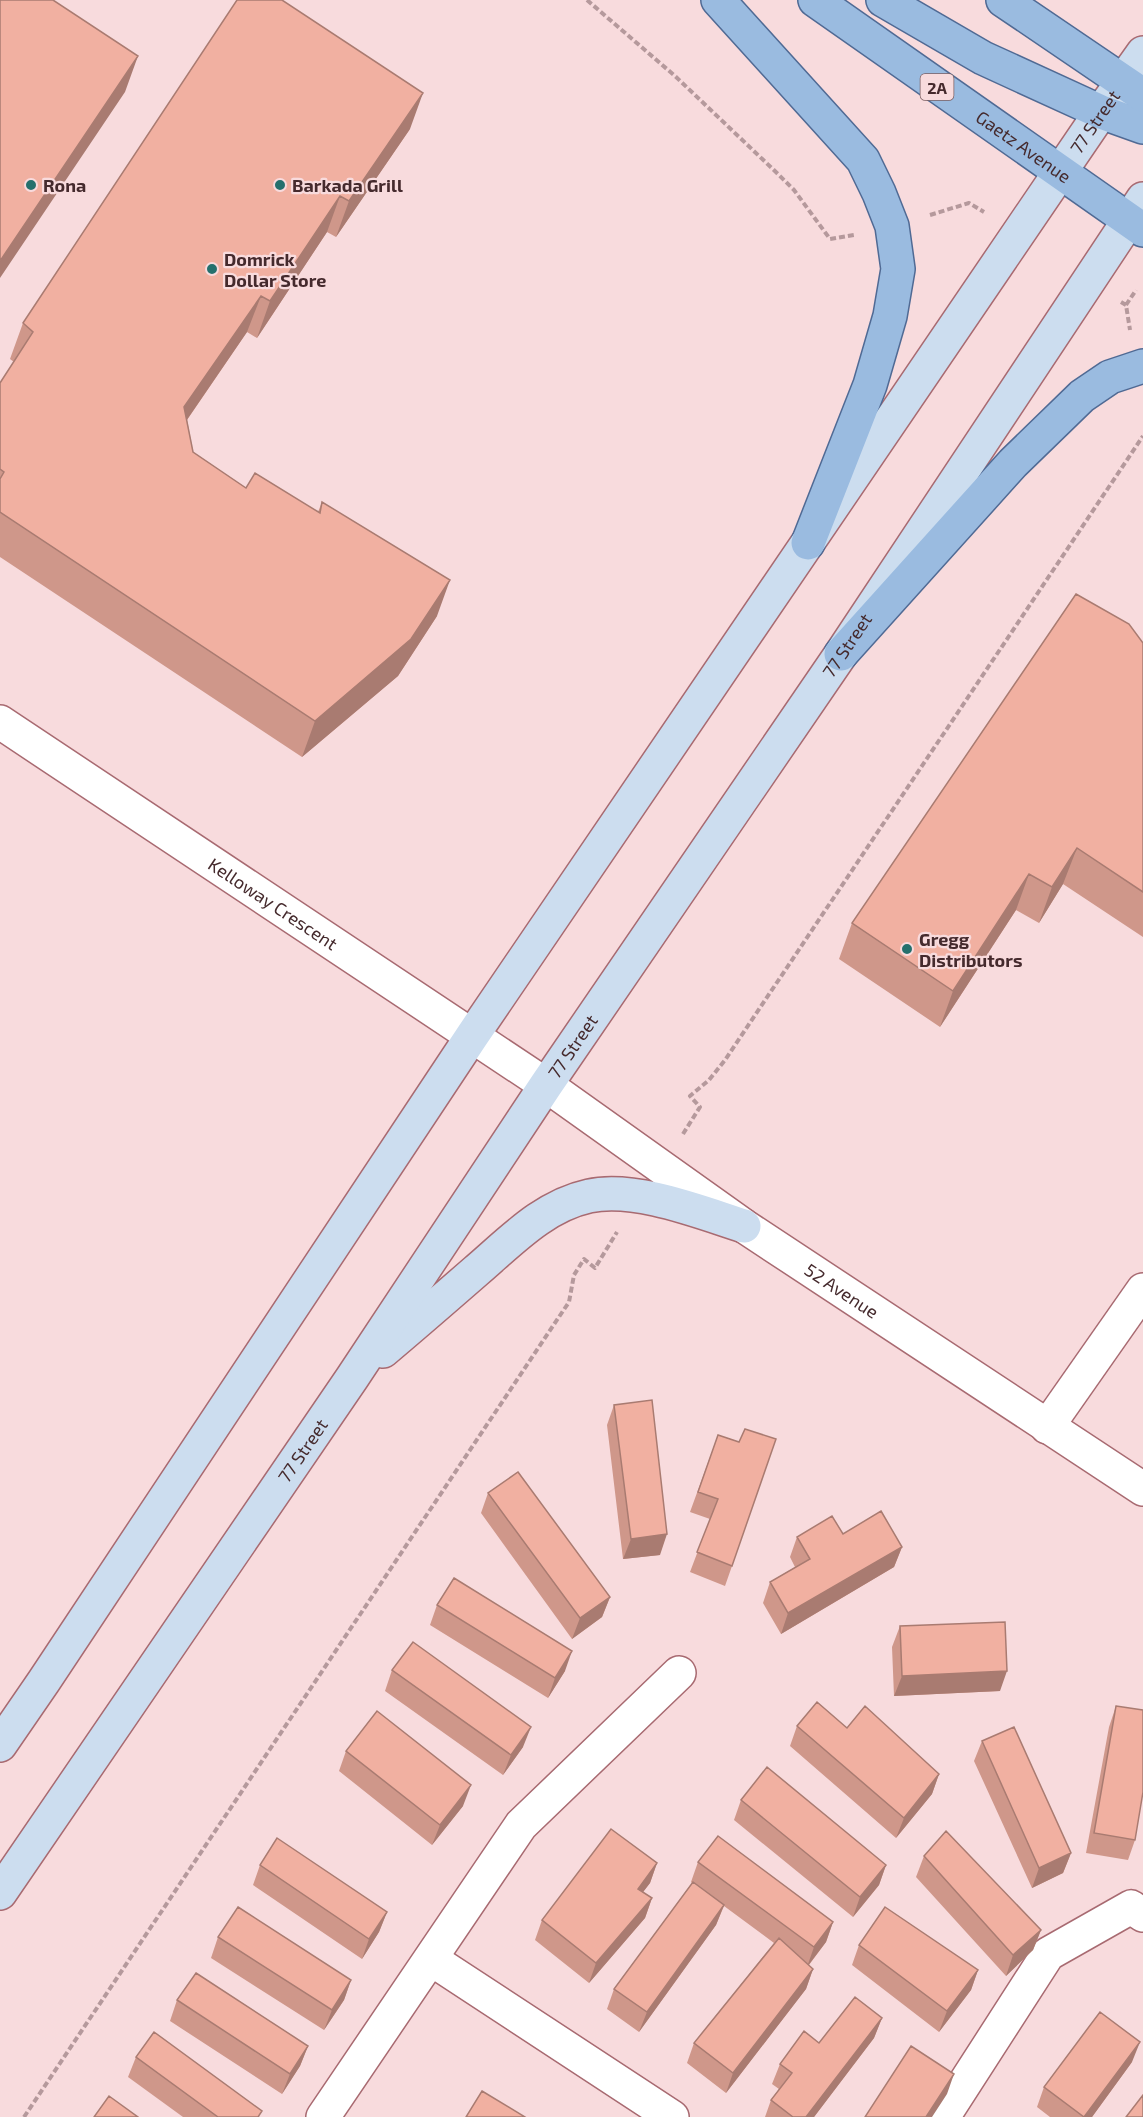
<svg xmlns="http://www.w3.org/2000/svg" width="1143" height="2117" font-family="'Exo 2',sans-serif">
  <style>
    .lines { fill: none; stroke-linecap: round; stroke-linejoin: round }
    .minor-casing { stroke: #a86a71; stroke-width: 36 }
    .secondary-casing { stroke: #a86a71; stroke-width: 36 }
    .primary-casing { stroke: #506a94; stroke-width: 36 }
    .path { stroke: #b5999c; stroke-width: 4; stroke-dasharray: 6 3; stroke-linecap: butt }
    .minor { stroke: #fff; stroke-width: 33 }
    .secondary { stroke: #ccddef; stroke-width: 33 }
    .primary { stroke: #9abbe0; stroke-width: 33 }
    .wall { fill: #cf978a }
    .shaded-wall { fill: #a97b71 }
    .building { fill: #f1b0a1; stroke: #a97b71; stroke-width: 1.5 }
    .poi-dot { fill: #25706d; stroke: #f8dbdd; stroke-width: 2 }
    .labels { text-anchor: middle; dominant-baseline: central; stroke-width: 4.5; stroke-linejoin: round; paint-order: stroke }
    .shield { fill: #f8dbdd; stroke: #7b5f62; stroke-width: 1.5 }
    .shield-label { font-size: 16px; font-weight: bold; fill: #452a2d }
    .street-label { font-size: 18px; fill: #452a2d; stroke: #f8dbdd }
    .poi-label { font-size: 18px; font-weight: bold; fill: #452a2d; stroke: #f8dbdd; text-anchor: start }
  </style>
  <rect width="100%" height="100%" fill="#f8dbdd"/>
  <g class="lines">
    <defs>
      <g id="minor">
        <path id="s1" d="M 0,722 L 546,1085 L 744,1226 L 1143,1489"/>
        <path d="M 1047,1427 L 1143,1290"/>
        <path d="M 431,1959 L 672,2117"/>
        <path d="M 323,2117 L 521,1825 L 679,1673"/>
        <path d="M 943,2117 L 1048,1954 L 1131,1907 L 1143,1915"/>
      </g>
      <g id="secondary">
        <path d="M 383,1351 C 414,1325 445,1298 476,1271 C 510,1242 543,1206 589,1196 C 635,1186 700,1212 744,1226"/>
        <path id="s2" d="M 0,1745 L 44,1681 L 472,1036 L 1101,112 L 1143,53"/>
        <path id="s3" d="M 0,1893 L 352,1378 L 546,1085 L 841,654 L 1143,199"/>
      </g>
      <g id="primary">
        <path d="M 718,0 L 863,160 L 879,193 L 892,226 L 898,269 L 890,316 L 870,385 L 808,543"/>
        <path id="s4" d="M 815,0 L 1143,230"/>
        <path d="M 883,0 L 983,58 L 1101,112 L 1143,127"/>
        <path d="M 1003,0 L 1143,95"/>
        <path d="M 841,654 L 1013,463 L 1082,396 L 1110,377 L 1143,366"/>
      </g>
    </defs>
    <use href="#minor" class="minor-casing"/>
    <use href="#secondary" class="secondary-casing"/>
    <use href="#primary" class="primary-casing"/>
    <path class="path" d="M 587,0 L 675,76 L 778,174 L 794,190 L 830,239 L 854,235
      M 930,215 L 969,203 L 984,212
      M 1121,302 L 1126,305 L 1130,330
      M 1126,305 L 1136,290
      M 683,1134 L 700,1107 L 690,1096 L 709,1080 L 725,1060 L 1143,436
      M 24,2117 L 569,1302 L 574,1275 L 584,1259 L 595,1268 L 617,1232"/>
    <use href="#minor" class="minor"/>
    <use href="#secondary" class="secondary"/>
    <use href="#primary" class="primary"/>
  </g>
  <path class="wall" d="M 410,129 L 336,237 L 327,232 L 257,338 L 247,332 L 187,420 L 193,452 L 246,488 L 318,512 L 322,502 L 437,616 L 398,676 L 302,757 L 0,557 L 0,383 L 14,362 L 10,359 L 23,323 Z
    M 1143,643 L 1143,937 L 1063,884 L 1039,923 L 1016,910 L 940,1027 L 839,959 L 852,923 Z
    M 614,1405 L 660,1555 L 623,1559 L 607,1425 Z
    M 718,1435 L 732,1566 L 725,1586 L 690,1572 L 710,1519 L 690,1512 Z
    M 488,1493 L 610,1597 L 602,1617 L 572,1639 L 481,1513 Z
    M 843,1534 L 902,1547 L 894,1567 L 781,1634 L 763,1603 L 770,1582 L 795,1567 L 790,1557 L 797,1537 Z
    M 437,1605 L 565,1671 L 548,1698 L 430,1625 Z
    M 900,1626 L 1000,1691 L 894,1696 L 892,1647 Z
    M 392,1670 L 523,1747 L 503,1775 L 385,1691 Z
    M 1116,1706 L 1135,1840 L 1128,1860 L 1086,1853 L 1109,1727 Z
    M 797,1726 L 847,1728 L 939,1774 L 932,1794 L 896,1838 L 790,1746 Z
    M 982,1741 L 1071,1853 L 1063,1873 L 1032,1888 L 974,1761 Z
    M 346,1751 L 463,1806 L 432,1845 L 339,1771 Z
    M 741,1800 L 886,1865 L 879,1885 L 853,1917 L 734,1820 Z
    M 924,1856 L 1041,1930 L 1033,1950 L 1006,1976 L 916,1877 Z
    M 698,1862 L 833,1922 L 826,1942 L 809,1965 L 813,1969 L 806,1989 L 726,2093 L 687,2063 L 694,2043 L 774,1943 L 724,1906 L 716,1925 L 639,2032 L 607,2009 L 614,1989 L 692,1883 L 691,1882 Z
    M 657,1863 L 650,1883 L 643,1892 L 652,1898 L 645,1918 L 589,1983 L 535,1940 L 542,1920 Z
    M 260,1865 L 387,1912 L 379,1932 L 362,1959 L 253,1885 Z
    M 218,1937 L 351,1980 L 344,2000 L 324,2030 L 211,1958 Z
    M 859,1945 L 978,1970 L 971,1990 L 939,2032 L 852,1965 Z
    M 177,2000 L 308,2046 L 300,2066 L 282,2094 L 170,2021 Z
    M 882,2018 L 874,2038 L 814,2117 L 765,2117 L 771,2100 L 779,2089 L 772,2084 L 780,2064 L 819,2043 Z
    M 136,2057 L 260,2117 L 183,2117 L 128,2077 Z
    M 1132,2062 L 1092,2117 L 1050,2117 L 1037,2107 L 1044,2087 Z"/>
  <path class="shaded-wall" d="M 138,56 L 125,92 L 0,278 L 0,261 Z
    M 423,93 L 410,129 L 336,237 L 349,201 Z
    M 340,196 L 327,232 L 257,338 L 270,301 Z
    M 261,296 L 247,332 L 171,443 L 184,407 Z
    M 450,580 L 437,616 L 398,676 L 302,757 L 315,721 Z
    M 1077,848 L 1063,884 L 1039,923 L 1052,887 Z
    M 1029,874 L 1016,910 L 940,1027 L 953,991 Z
    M 667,1534 L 660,1555 L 623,1559 L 631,1539 Z
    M 902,1547 L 894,1567 L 781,1634 L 788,1613 Z
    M 610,1597 L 602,1617 L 572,1639 L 580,1618 Z
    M 572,1651 L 565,1671 L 548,1698 L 555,1678 Z
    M 1007,1671 L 1000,1691 L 894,1696 L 902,1676 Z
    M 531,1727 L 523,1747 L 503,1775 L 511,1755 Z
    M 939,1774 L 932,1794 L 896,1838 L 904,1818 Z
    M 471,1785 L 463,1806 L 432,1845 L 440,1825 Z
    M 1071,1853 L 1063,1873 L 1032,1888 L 1039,1868 Z
    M 657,1863 L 650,1883 L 630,1909 L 638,1889 Z
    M 886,1865 L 879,1885 L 853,1917 L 860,1897 Z
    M 652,1898 L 645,1918 L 589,1983 L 596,1963 Z
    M 724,1905 L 716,1925 L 639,2032 L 647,2012 Z
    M 387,1912 L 379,1932 L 362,1959 L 369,1939 Z
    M 833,1922 L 826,1942 L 807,1967 L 814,1947 Z
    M 1041,1930 L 1033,1950 L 1006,1976 L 1013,1955 Z
    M 813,1969 L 806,1989 L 726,2093 L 733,2073 Z
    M 978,1970 L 971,1990 L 939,2032 L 947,2011 Z
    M 351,1980 L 344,2000 L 324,2030 L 332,2010 Z
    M 882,2018 L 874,2038 L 814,2117 L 806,2117 Z
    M 1140,2042 L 1132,2062 L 1092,2117 L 1084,2117 Z
    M 308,2046 L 300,2066 L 282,2094 L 290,2074 Z
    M 954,2074 L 947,2094 L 932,2117 L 926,2117 Z"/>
  <path class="building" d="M 0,0 L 53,0 L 138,56 L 0,261 Z
    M 237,0 L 282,0 L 423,93 L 349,201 L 340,196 L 270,301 L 261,296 L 184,407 L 193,452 L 246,488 L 255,473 L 320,513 L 322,502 L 450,580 L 411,639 L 315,721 L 0,512 L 0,479 L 4,472 L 0,469 L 0,383 L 33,332 L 23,323 Z
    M 1076,594 L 1129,624 L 1143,643 L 1143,892 L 1077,848 L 1052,887 L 1029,874 L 953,991 L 852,923 Z
    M 652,1400 L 667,1534 L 631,1539 L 614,1405 Z
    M 745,1429 L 776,1439 L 732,1566 L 697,1552 L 718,1499 L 698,1492 L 718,1435 L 739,1442 Z
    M 518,1472 L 610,1597 L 580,1618 L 488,1493 Z
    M 881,1511 L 902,1547 L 788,1613 L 770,1582 L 810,1559 L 797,1537 L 832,1516 L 843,1534 Z
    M 454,1578 L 572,1651 L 555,1678 L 437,1605 Z
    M 1005,1622 L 1007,1671 L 902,1676 L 900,1626 Z
    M 413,1642 L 531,1727 L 511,1755 L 392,1670 Z
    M 817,1702 L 847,1728 L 865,1706 L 939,1774 L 904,1818 L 797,1726 Z
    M 1116,1706 L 1143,1710 L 1143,1792 L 1135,1840 L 1094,1833 Z
    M 377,1711 L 471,1785 L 440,1825 L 346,1751 Z
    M 1014,1727 L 1071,1853 L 1039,1868 L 982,1741 Z
    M 767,1767 L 886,1865 L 860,1897 L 741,1800 Z
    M 611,1829 L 657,1863 L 638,1889 L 652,1898 L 596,1963 L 542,1920 Z
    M 946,1831 L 1041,1930 L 1013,1955 L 924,1856 Z
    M 718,1836 L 833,1922 L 814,1947 L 698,1862 Z
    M 277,1838 L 387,1912 L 369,1939 L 260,1865 Z
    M 693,1882 L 724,1905 L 647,2012 L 614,1989 Z
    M 238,1907 L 351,1980 L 332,2010 L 218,1937 Z
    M 885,1907 L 978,1970 L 947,2011 L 859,1945 Z
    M 779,1938 L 813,1969 L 733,2073 L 694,2043 Z
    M 196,1973 L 308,2046 L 290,2074 L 177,2000 Z
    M 855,1997 L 882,2018 L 806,2117 L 793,2117 L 771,2100 L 792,2073 L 780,2064 L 804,2031 L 819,2043 Z
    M 1100,2012 L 1140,2042 L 1084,2117 L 1044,2087 Z
    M 154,2032 L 262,2111 L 258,2117 L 218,2117 L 136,2057 Z
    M 911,2046 L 954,2074 L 926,2117 L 865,2117 Z
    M 482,2091 L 525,2117 L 466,2117 Z
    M 1143,2095 L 1143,2117 L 1126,2117 Z
    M 109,2096 L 138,2117 L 94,2117 Z"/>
  <g class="poi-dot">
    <circle cx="31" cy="185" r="6"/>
    <circle cx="280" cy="185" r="6"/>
    <circle cx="212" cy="269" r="6"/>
    <circle cx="907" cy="949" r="6"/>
  </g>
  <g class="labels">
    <rect class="shield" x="920.5" y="74" width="33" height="26" rx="4.5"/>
    <g class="shield-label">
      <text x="937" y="87">2A</text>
    </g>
    <g class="street-label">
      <text stroke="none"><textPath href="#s2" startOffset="1958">77 Street</textPath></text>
      <text stroke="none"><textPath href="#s4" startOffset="255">Gaetz Avenue</textPath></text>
      <text stroke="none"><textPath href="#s3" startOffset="1508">77 Street</textPath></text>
      <text stroke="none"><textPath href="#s1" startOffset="328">Kelloway Crescent</textPath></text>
      <text stroke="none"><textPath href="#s3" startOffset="1022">77 Street</textPath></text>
      <text stroke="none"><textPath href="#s1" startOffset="1016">52 Avenue</textPath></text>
      <text stroke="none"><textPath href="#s3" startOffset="536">77 Street</textPath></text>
    </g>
    <g class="poi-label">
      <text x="43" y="185">Rona</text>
      <text x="292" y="185">Barkada Grill</text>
      <text x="224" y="259">Domrick<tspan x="224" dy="21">Dollar Store</tspan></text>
      <text x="919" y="939">Gregg<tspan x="919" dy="21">Distributors</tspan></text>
    </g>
  </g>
</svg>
